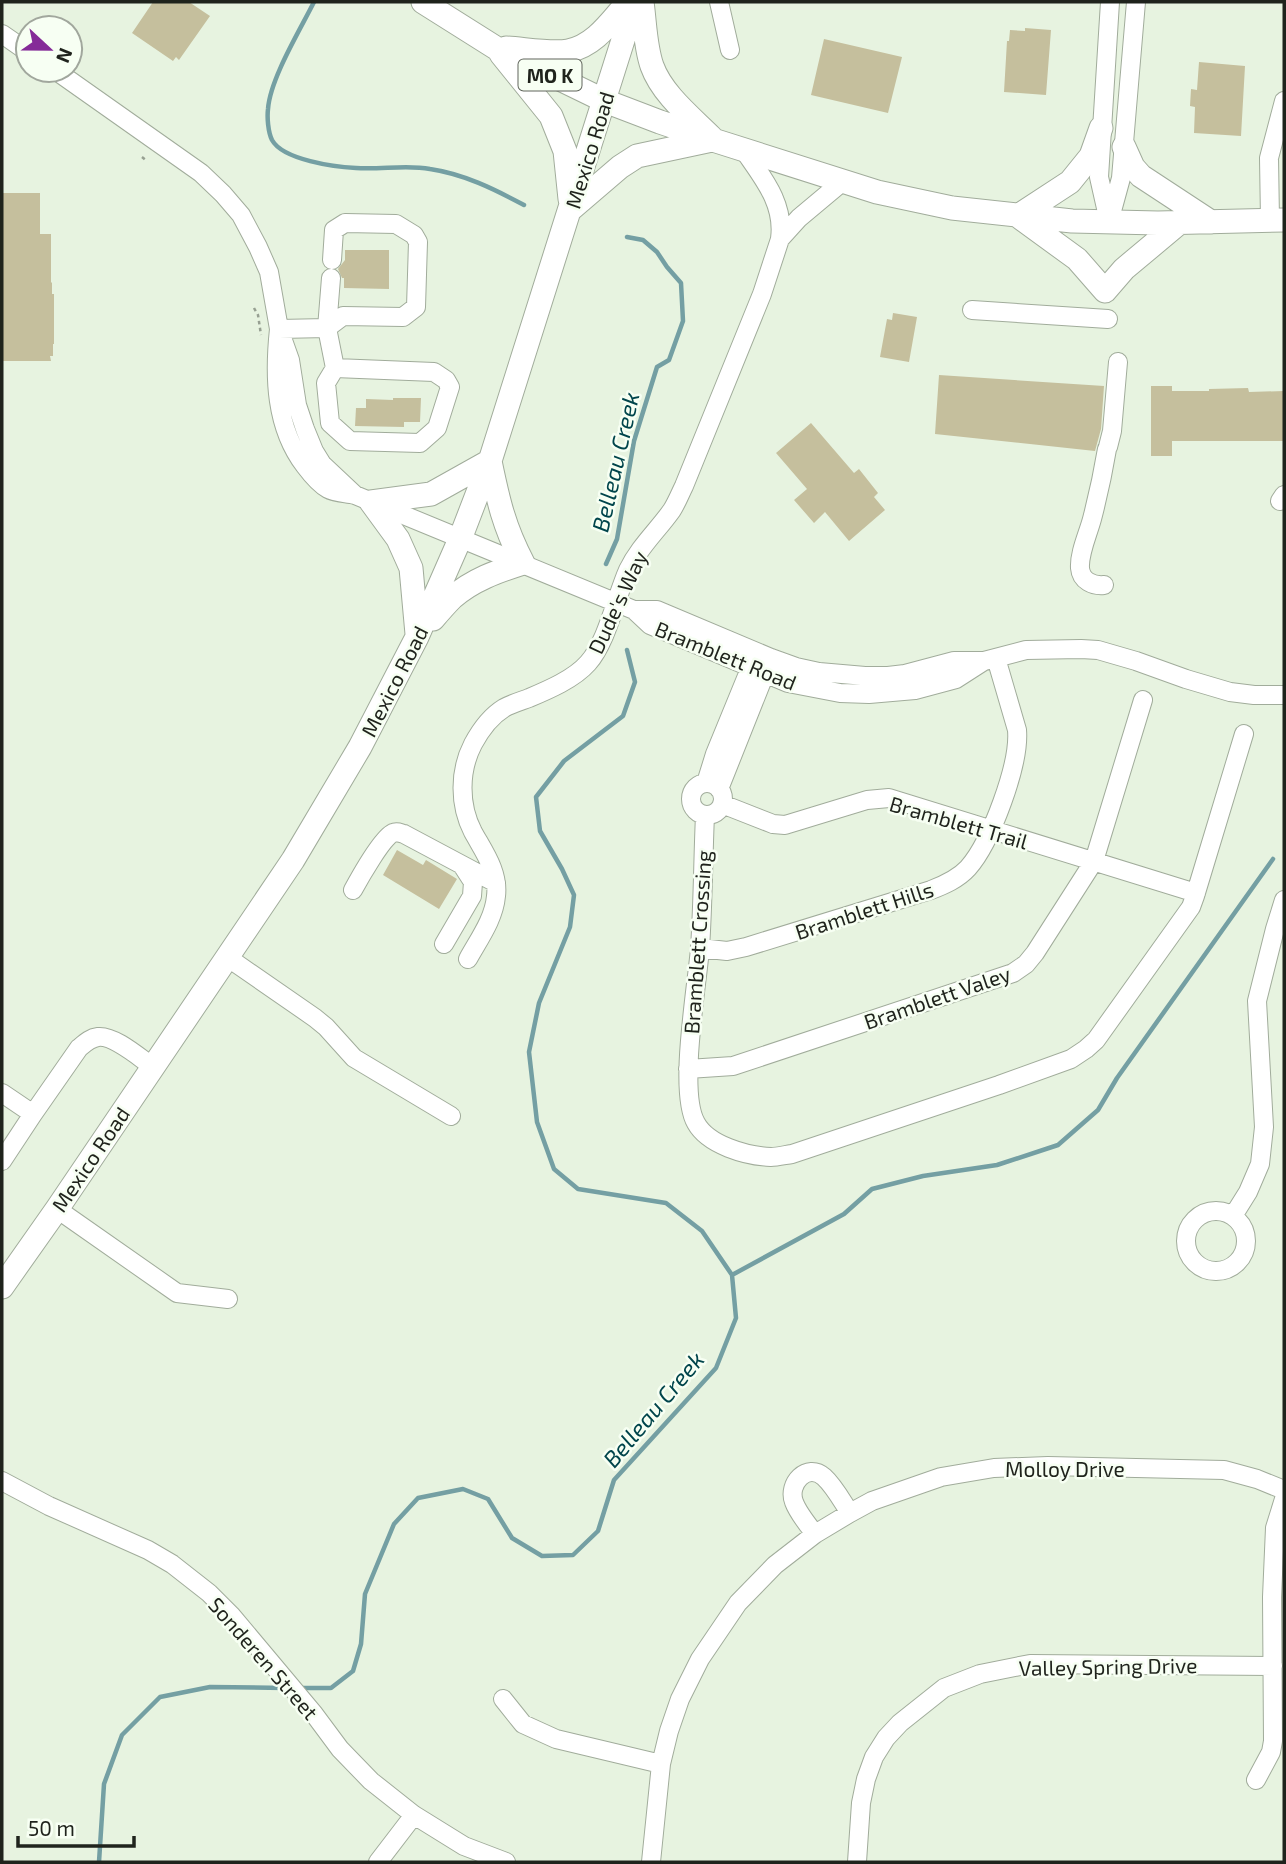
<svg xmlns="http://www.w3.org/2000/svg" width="1286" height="1864" font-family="'Exo 2',sans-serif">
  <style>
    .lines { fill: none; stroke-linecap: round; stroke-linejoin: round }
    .stream { stroke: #749fa3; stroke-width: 4.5 }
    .building { fill: #c5bf9d }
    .minor-casing { stroke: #a1ac9b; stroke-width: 20 }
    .major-casing { stroke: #a1ac9b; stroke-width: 25 }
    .path { stroke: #97a092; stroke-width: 2.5; stroke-dasharray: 3.5 3.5; stroke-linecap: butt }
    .minor { stroke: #fff; stroke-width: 18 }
    .major { stroke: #fff; stroke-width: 23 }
    .labels { text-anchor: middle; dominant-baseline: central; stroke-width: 5; stroke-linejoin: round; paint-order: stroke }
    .shield { fill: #f7fff3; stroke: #60655c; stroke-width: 2 }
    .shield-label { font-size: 19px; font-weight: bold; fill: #1f231c }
    .street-label { font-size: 21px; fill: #1f231c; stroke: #f7fff3 }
    .water-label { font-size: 23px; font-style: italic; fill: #00454b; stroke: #f7fff3 }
  </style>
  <rect width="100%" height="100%" fill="#e7f3e0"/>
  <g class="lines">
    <path class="stream" d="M 314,2 C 300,30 270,79 268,109 C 267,117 268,132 272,140 C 283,160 335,167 356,168 C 381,170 406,164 430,169 C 464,174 494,189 524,205
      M 606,564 L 617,539 L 634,441 L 657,367 L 669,360 L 683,321 L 681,283 L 667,267 L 657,252 L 643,240 L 627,237
      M 732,1275 L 844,1214 L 872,1189 L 923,1176 L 997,1165 L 1058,1145 L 1098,1110 L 1117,1078 L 1273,859
      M 301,1688 L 331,1688 L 353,1671 L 361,1644 L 365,1594 L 394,1524 L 418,1498 L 463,1489 L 488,1499 L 512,1538 L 542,1556 L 573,1555 L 598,1531 L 614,1480 L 716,1368 L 736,1318 L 732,1275 L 702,1231 L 666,1203 L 578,1189 L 554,1169 L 537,1122 L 529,1052 L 539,1003 L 570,927 L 574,895 L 562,869 L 540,831 L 536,797 L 564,761 L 623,716 L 635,682 L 627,650
      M 99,1862 L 104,1784 L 122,1735 L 160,1697 L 210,1687 L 285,1688"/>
  </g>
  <path class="building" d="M 153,2 L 189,2 L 210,16 L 179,60 L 176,57 L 173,61 L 132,33 Z
    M 1025,28 L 1051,30 L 1046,95 L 1004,92 L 1007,41 L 1009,41 L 1010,30 L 1025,31 Z
    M 824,39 L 902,57 L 888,113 L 811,95 Z
    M 1199,62 L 1245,66 L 1241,136 L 1194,133 L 1195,107 L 1190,106 L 1191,89 L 1197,90 Z
    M 2,193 L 40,193 L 40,234 L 51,234 L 51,283 L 52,282 L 52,294 L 54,294 L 54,344 L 53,344 L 53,356 L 50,356 L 51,361 L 2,361 Z
    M 345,250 L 389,250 L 389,289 L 344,288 L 344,278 L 342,278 L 338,269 L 345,260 Z
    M 893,313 L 917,317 L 909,362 L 880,357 L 887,319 L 892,320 Z
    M 939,375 L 1104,386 L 1101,429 L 1095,451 L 935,434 Z
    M 1151,386 L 1172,386 L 1172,391 L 1209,391 L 1209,389 L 1248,388 L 1249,392 L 1284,391 L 1284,441 L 1172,441 L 1172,456 L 1151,456 Z
    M 393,398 L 421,398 L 420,422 L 404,422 L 404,427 L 355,426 L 356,408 L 366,408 L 366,399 L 393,400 Z
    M 811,423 L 854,473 L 859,469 L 878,493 L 874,497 L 885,510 L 849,541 L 825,512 L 814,523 L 794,500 L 807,489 L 776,453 Z
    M 397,850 L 423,865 L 426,860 L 457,879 L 439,909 L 383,875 Z"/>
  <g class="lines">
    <defs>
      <path id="minor" d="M 719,2 L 730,50
        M 2,34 L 28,52
        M 55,70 L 201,173 L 223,194 L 241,215 L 258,247 L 269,272 L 279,329 L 290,360 L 297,405 L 305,429 L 314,451 L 322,464 L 355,495
        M 1108,217 L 1099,177 L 1110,2
        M 1270,220 L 1269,158 L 1284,101
        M 1109,222 L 1121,178 L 1136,2
        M 780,239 L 799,218 L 842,182
        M 331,278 L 327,328 L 335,368 L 326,383 L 330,423 L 350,441 L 420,443 L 437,428 L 450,387 L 446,380 L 434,372 L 335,368
        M 972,310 L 1108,319
        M 279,329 C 274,376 275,427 305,466 C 311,474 319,484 328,489 C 335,493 347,493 355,495 L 634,610 L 650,625 L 788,683 L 840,693 L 869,694 L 915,690 L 956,679 L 984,661
        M 279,329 L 327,328 L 343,316 L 403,317 L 416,307 L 418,242 L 414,235 L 396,224 L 345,223 L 334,230 L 332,260
        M 1108,447 L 1112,431 L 1118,362
        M 1280,501 L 1284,495
        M 1104,585 C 1093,586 1081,581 1080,568 C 1079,553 1088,534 1092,519 C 1098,496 1103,473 1107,449
        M 634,610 L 657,610 L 771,658 L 796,667 L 819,672 L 865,676 L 888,676 L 905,674 L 954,661 L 984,661 L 1026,650 L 1081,649 L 1098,650 L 1136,661 L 1186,679 L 1230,692 L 1254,695 L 1284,695
        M 706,783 L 715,754 L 754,659
        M691 799a16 16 0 1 1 32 0a16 16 0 1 1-32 0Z
        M 719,789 L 768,666
        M 722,804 L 773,824 L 785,825 L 867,800 L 889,798 L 1196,893
        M 705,815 C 703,859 703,904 700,948 C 697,987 678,1092 696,1123 C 708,1145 746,1156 771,1157 C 777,1157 785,1155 792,1154 L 999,1085 L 1071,1059 L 1086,1049 L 1096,1040 L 1191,907 L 1195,896 L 1244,734
        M 353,890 C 359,879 384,835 393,833 C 397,831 400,833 404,834 L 496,883
        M 444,944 L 472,896 L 473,882 L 462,865
        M 700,948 L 727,951 L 746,947 L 931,890 C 944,885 958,879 968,868 C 991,842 1020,764 1017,730 L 996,658
        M 227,957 L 315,1018 L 326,1027 L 354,1058 L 451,1116
        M 468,959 C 479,939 494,919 496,896 C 499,872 484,852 473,832 C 459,805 459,771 473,744 C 480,731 491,716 504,708 C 511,704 521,701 529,698 C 548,690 574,679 588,663 C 607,642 616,597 628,570 C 639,547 658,530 672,510 C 677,502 680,494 684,486 L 762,294 L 780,239 C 785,203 762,177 743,149
        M 688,1069 L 733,1066 L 1013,973 L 1026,964 L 1035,953 L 1094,861 L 1143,700
        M 2,1093 L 33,1114 L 2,1161
        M 33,1114 L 79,1048 C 85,1043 90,1038 98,1037 C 114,1035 140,1058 153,1067
        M 57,1209 L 177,1293 L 228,1299
        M1186 1241a30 30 0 1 1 60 0a30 30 0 1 1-60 0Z
        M 1233,1216 L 1248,1192 L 1260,1164 L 1264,1127 L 1257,1001 L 1275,929 L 1284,900
        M 2,1481 L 49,1506 L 148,1550 L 172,1564 L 209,1593 L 231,1615 L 314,1714 L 340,1749 L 371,1781 L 414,1815 L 464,1846 L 506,1862
        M 815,1534 C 808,1525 798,1513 794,1502 C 787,1484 807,1462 824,1477 C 834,1486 842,1501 850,1513
        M 503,1699 L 523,1724 L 556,1739 L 661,1764
        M 1256,1780 L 1271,1752 L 1273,1741 L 1272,1597 L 1275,1528 L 1284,1499
        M 378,1862 L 414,1815
        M 651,1862 L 661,1764 L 669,1731 L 680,1699 L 700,1659 L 738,1603 L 775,1565 L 815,1534 L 850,1513 L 872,1501 L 941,1477 L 994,1468 L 1048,1466 L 1224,1470 L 1257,1479 L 1284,1490
        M 857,1862 L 861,1803 L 866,1779 L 874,1757 L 886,1738 L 900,1723 L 944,1688 L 980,1674 L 1030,1664 L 1273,1666"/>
      <path id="major" d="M 423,2 L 496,48 L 605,101 L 660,122 L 713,140 L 877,192 L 952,208 L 1072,221 L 1158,223 L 1284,220
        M 642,2 C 645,23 645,46 652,66 C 662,94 691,117 711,137
        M 506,48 C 524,49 552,54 568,51 C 595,46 611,21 628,2
        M 501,54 L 551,116 L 565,151 L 570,199
        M 1124,147 L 1133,167 L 1141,176 L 1211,222
        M 571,209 L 620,167 L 637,156 L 712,140
        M 1018,216 L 1077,259 L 1105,291 L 1124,269 L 1179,223
        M 1018,216 L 1070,182 L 1091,156 L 1101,128
        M 433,619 C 439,612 445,605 452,598 C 472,580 498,571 523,563 C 504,527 498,500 490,461
        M 417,634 L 411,568 L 398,539 L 371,502 L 431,494 L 490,461
        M 2,1287 L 57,1209 L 293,860 L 360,747 L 417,637 L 460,539 L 490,461 L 635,2"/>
    </defs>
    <use href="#minor" class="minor-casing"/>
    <use href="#major" class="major-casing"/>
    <path class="path" d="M 142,157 L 147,161
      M 254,308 L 258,315 L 261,335"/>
    <use href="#minor" class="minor"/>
    <use href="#major" class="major"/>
  </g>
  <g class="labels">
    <rect class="shield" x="518.5" y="59.5" width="63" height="31" rx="5"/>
    <g class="shield-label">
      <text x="550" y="75">MO K</text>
    </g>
    <g class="street-label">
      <text transform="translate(589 150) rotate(-73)">Mexico Road</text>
      <text transform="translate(617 602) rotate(-65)">Dude's Way</text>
      <text transform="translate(726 655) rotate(22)">Bramblett Road</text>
      <text transform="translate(394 681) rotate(-63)">Mexico Road</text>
      <text transform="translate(959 822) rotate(16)">Bramblett Trail</text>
      <text transform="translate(864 910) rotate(-18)">Bramblett Hills</text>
      <text transform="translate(697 942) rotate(-86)">Bramblett Crossing</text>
      <text transform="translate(937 997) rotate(-19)">Bramblett Valey</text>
      <text transform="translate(90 1159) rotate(-56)">Mexico Road</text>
      <text x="1065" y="1468">Molloy Drive</text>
      <text transform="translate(264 1658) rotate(49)">Sonderen Street</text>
      <text transform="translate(1108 1666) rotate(-1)">Valley Spring Drive</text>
    </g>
    <g class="water-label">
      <text transform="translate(615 462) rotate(-77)">Belleau Creek</text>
      <text transform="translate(653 1409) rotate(-50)">Belleau Creek</text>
    </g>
  </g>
  <rect width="1286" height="1864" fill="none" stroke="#1f231c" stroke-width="7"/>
  <g transform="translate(49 49) rotate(112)"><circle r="33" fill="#f7fff3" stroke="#a1a79d" stroke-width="2"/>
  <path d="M0-5L12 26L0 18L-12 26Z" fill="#852b98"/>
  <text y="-10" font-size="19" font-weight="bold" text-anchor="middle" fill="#1f231c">N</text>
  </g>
  <path d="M18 1836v10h116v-10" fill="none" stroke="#1f231c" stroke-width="3.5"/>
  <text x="28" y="1836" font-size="21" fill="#1f231c" stroke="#f7fff3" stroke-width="5" paint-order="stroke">50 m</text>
</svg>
